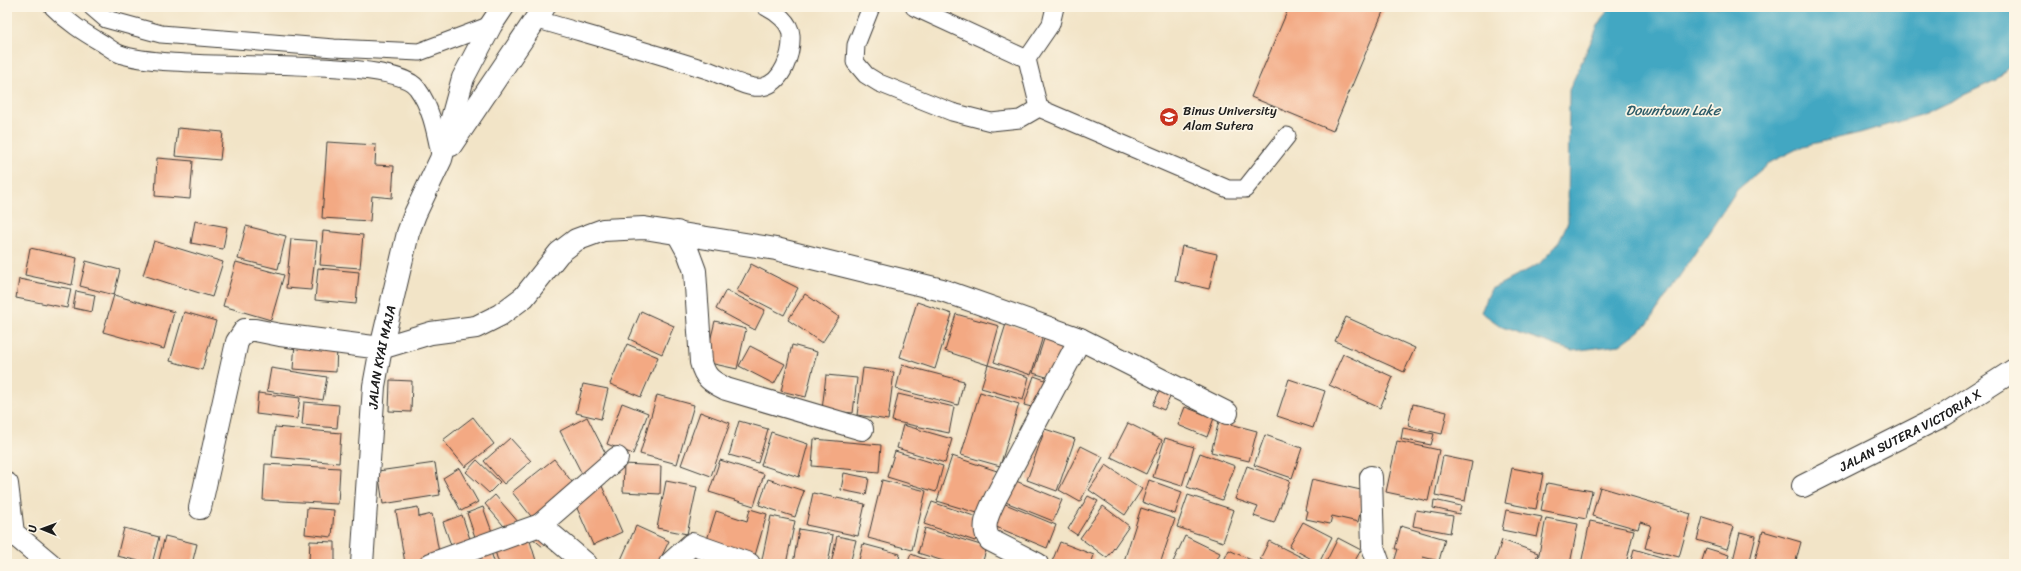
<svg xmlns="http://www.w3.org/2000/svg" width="2021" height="571" font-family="Sriracha,sans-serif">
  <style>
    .water { fill: #42a7c2; stroke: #2f626f }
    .building { fill: #f3a983 }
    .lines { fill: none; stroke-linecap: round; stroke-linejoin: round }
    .service-casing { stroke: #3c3a36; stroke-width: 19 }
    .minor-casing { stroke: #3c3a36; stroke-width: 24 }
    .tertiary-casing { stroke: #3c3a36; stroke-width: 24 }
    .service { stroke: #fff; stroke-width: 17 }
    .minor { stroke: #fff; stroke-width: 22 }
    .tertiary { stroke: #fff; stroke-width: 22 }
    .labels { text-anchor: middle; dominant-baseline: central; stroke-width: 3.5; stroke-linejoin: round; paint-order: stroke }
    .poi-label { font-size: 13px; fill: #1c1c1c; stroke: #fcf5e5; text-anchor: start }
    .street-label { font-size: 13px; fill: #1c1c1c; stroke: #fcf5e5 }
    .water-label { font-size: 14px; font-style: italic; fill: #2d5b67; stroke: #fcf5e5 }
  </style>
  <rect width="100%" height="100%" fill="#fcf5e5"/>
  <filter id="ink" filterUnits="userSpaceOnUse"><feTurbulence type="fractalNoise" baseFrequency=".025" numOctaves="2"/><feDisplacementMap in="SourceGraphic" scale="8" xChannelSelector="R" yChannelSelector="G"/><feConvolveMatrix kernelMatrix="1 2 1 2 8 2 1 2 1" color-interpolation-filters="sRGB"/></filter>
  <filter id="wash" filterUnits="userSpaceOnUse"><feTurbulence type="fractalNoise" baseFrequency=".012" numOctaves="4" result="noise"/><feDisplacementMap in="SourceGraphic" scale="16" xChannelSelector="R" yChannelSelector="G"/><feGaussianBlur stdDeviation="0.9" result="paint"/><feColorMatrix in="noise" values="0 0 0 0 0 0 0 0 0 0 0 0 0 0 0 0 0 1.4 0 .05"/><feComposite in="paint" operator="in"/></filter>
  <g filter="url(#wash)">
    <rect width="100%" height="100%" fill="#f2e4c7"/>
    <path class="water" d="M 1611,7 L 2014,7 L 2014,62 L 1996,80 L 1921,115 L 1860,133 L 1803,146 L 1769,163 L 1737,190 L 1647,325 L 1620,345 L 1572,351 L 1502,327 L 1481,312 L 1491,289 L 1539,264 L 1557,245 L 1568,222 L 1569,90 L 1601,19 Z"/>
    <g id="blocks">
      <path class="building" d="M 1289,7 L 1385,7 L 1333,131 L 1251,97 Z
        M 178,128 L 223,132 L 220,160 L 175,156 Z
        M 327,142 L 376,145 L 375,165 L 394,166 L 392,198 L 372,196 L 370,221 L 322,218 Z
        M 157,158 L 193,161 L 190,199 L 155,196 Z
        M 195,221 L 227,227 L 223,249 L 191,243 Z
        M 246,226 L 286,236 L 278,269 L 238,259 Z
        M 323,231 L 363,235 L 360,268 L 320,265 Z
        M 291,239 L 317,241 L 311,290 L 286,288 Z
        M 154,241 L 223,262 L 212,297 L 143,275 Z
        M 1182,246 L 1217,254 L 1209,289 L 1175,281 Z
        M 30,248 L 77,258 L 72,285 L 25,275 Z
        M 86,261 L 120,270 L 114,295 L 174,312 L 164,349 L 103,332 L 114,295 L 80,286 Z
        M 236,262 L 284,275 L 271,320 L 223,306 Z
        M 751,264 L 798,288 L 784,315 L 737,291 Z
        M 318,268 L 359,272 L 356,304 L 315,300 Z
        M 19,279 L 71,289 L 67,308 L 16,298 Z
        M 726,290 L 765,310 L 755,330 L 716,309 Z
        M 76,291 L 95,295 L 92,312 L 73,308 Z
        M 805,294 L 839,317 L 822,343 L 788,320 Z
        M 917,302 L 952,314 L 935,369 L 900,357 Z
        M 641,311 L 674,326 L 662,354 L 629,339 Z
        M 184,312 L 216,321 L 202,370 L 170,361 Z
        M 956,314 L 999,326 L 988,365 L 945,351 Z
        M 1346,317 L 1415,348 L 1404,372 L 1335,341 Z
        M 715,321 L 746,329 L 737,369 L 705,362 Z
        M 1006,324 L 1043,336 L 1031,375 L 994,362 Z
        M 1046,333 L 1066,340 L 1053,379 L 1033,373 Z
        M 295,343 L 337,346 L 336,372 L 293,369 Z
        M 627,344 L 658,357 L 641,397 L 610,384 Z
        M 792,345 L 817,352 L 806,397 L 781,391 Z
        M 750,346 L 785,364 L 774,384 L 739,366 Z
        M 1343,354 L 1393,377 L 1380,408 L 1329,385 Z
        M 902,365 L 964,381 L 958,405 L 896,389 Z
        M 988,365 L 1029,377 L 1023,400 L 981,388 Z
        M 271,368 L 327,377 L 323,400 L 267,391 Z
        M 863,368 L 894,372 L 888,420 L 857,415 Z
        M 826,375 L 857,378 L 853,413 L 822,410 Z
        M 1034,376 L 1045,380 L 1035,408 L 1024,405 Z
        M 1289,379 L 1325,391 L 1313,428 L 1277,416 Z
        M 390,380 L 412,381 L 411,412 L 389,411 Z
        M 583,384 L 608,389 L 601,419 L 576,413 Z
        M 1162,386 L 1173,391 L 1164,410 L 1153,405 Z
        M 980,392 L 1019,404 L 1000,466 L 961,455 Z
        M 258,393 L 300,398 L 297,419 L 256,414 Z
        M 898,394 L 954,407 L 949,433 L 892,421 Z
        M 657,395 L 694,405 L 677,464 L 640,454 Z
        M 304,402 L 339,405 L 337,428 L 302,425 Z
        M 622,403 L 648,413 L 633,454 L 607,444 Z
        M 1413,404 L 1447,412 L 1442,434 L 1408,426 Z
        M 1185,407 L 1214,418 L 1207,437 L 1178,425 Z
        M 700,412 L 730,423 L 711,476 L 681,465 Z
        M 473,417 L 494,444 L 465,467 L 443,440 Z
        M 587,417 L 610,462 L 583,476 L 560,431 Z
        M 739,421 L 768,429 L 758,463 L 729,455 Z
        M 1219,421 L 1257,431 L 1249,461 L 1211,452 Z
        M 1128,423 L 1162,440 L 1146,474 L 1111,457 Z
        M 903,425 L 952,439 L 945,463 L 897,448 Z
        M 275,427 L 341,433 L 339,463 L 272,457 Z
        M 1403,428 L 1434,434 L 1431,445 L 1401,439 Z
        M 1045,429 L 1075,439 L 1057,491 L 1027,480 Z
        M 771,432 L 808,444 L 799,477 L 761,465 Z
        M 1265,435 L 1302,448 L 1292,478 L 1254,465 Z
        M 510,438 L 531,461 L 504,484 L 484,461 Z
        M 1165,438 L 1194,447 L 1182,486 L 1153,477 Z
        M 814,439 L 881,445 L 879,472 L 812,466 Z
        M 1397,441 L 1439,450 L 1428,501 L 1386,492 Z
        M 1081,446 L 1103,457 L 1080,502 L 1059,490 Z
        M 895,451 L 943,466 L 936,492 L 887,477 Z
        M 1200,453 L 1235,466 L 1222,500 L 1187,487 Z
        M 952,456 L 997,471 L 984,515 L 937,501 Z
        M 1443,456 L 1472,462 L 1465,501 L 1435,495 Z
        M 554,459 L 576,487 L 534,520 L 512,492 Z
        M 477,460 L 500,482 L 489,493 L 466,472 Z
        M 720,460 L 764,474 L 754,506 L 709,492 Z
        M 435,463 L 440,495 L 383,504 L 378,471 Z
        M 265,464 L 340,468 L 338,504 L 263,500 Z
        M 624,464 L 661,466 L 660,494 L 623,492 Z
        M 1106,465 L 1142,489 L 1125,515 L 1089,490 Z
        M 1247,466 L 1290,481 L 1274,523 L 1254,516 L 1258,507 L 1235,499 Z
        M 459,468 L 478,502 L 461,511 L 443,478 Z
        M 1512,468 L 1543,474 L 1536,509 L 1505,503 Z
        M 844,473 L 869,478 L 866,495 L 841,490 Z
        M 768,479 L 804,491 L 795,517 L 759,505 Z
        M 1011,479 L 1062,500 L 1053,521 L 1003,501 Z
        M 1312,479 L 1365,491 L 1358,522 L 1332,516 L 1330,524 L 1306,519 L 1308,511 L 1305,510 Z
        M 882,480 L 926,491 L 912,550 L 868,538 Z
        M 1149,480 L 1182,492 L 1175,514 L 1142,502 Z
        M 666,481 L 697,487 L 687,534 L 657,528 Z
        M 1547,483 L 1592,491 L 1586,519 L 1541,510 Z
        M 602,486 L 622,532 L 593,545 L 573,499 Z
        M 1600,487 L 1691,514 L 1679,557 L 1645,548 L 1651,525 L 1640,522 L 1638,529 L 1592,516 Z
        M 813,493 L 865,504 L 858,536 L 806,525 Z
        M 495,495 L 519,523 L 509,532 L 485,504 Z
        M 1188,495 L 1234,510 L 1223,542 L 1177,527 Z
        M 1088,496 L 1098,501 L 1077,535 L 1068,529 Z
        M 1434,500 L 1461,506 L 1459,514 L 1433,508 Z
        M 998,501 L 1056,525 L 1047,548 L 989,524 Z
        M 932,502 L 983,519 L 975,541 L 924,524 Z
        M 1103,506 L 1129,526 L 1107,558 L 1080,538 Z
        M 418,507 L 419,517 L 432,514 L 440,558 L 405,563 L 396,511 Z
        M 483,507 L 495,540 L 478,546 L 467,513 Z
        M 307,508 L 334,510 L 332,537 L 305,534 Z
        M 1141,508 L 1175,519 L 1160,564 L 1134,564 L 1124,561 Z
        M 750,509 L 767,514 L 754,559 L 706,543 L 716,511 L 747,521 Z
        M 1416,510 L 1453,516 L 1450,533 L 1413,526 Z
        M 1506,510 L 1542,517 L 1537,537 L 1502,530 Z
        M 462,515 L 472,545 L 453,551 L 443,522 Z
        M 771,516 L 795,521 L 786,564 L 761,564 Z
        M 1703,517 L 1734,527 L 1727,549 L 1697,540 Z
        M 1546,518 L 1578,524 L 1570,564 L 1537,564 Z
        M 1590,521 L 1634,530 L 1626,564 L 1581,564 Z
        M 1303,522 L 1332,537 L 1319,563 L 1289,547 Z
        M 636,526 L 669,541 L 658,564 L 625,564 L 620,562 Z
        M 1401,526 L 1445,539 L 1439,561 L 1423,557 L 1421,564 L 1394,562 L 1398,549 L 1395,549 Z
        M 124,528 L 159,537 L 152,564 L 117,556 Z
        M 925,528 L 987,547 L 982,564 L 953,564 L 918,553 Z
        M 799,529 L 833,535 L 828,564 L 793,564 Z
        M 539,530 L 550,539 L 543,547 L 532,538 Z
        M 1763,531 L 1801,542 L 1795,564 L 1754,563 Z
        M 1740,532 L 1756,536 L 1749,564 L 1732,564 Z
        M 165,536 L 197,544 L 192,564 L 175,564 L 159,560 Z
        M 837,536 L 856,540 L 850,564 L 831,564 Z
        M 1185,536 L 1220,553 L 1215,564 L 1173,562 Z
        M 1338,538 L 1361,550 L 1353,564 L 1325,564 Z
        M 1502,540 L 1538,553 L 1534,564 L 1494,564 Z
        M 310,541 L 335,542 L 335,562 L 309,561 Z
        M 530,541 L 537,564 L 499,564 L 495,551 Z
        M 1269,541 L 1305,559 L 1302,564 L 1270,564 L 1260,559 Z
        M 1060,542 L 1094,555 L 1091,564 L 1051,564 Z
        M 863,544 L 900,554 L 898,564 L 858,564 Z
        M 1706,548 L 1729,555 L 1726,564 L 1701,564 Z
        M 1634,549 L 1671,560 L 1670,564 L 1630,564 Z
        M 1229,550 L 1260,564 L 1222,564 Z
        M 491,552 L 495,564 L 452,564 Z
        M 911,554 L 938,564 L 907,564 Z"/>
    </g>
  </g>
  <g filter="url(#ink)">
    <use href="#blocks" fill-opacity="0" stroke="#3c3a36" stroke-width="1"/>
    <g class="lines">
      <defs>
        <path id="service" d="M 53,7 C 69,23 83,32 102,43 C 107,46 113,51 120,54 C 173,74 392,53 417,88 C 432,108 436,135 441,159
          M 92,7 L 106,19 L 161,34 L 334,48 L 419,52 L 491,25
          M 871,7 L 856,45 L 855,62 L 866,75 L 879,83 L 952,112 L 991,122 L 1020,119 L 1039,108 L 1027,59
          M 914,7 L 1027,59 L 1051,24 L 1055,7
          M 535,19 C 593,36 650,52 707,70 C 722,74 747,90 762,87 C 783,83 792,54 791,35 C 790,22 776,12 766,7
          M 1039,108 L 1228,189 L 1245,189 L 1287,136"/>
        <g id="minor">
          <path d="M 677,232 L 688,252 L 695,271 L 701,362 C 705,378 711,381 726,389 L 862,429"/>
          <path d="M 1371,477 L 1373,547 L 1379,564"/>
          <path d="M 7,484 L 13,533 L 50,564"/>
          <path id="s1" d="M 1803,486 L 1944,415 L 2014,370"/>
          <path d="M 200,508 L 237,342 L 245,330 L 255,330 L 280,335 L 381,348 L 431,333 L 476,327 L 500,315 L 524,297 L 559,253 L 576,240 L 603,230 L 644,228 L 776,249 L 942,290 L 1080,339 L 1227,413"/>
          <path d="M 431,564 L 540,525"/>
          <path d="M 586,564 L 540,525 L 617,458"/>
          <path d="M 670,564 L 692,544 L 749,564"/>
          <path d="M 1037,564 L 990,540 C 980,528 989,512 995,499 L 1080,339"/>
        </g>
        <g id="tertiary">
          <path d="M 451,145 L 544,7"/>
          <path id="s2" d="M 362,564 L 374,386 L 381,348 L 408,233 L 415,214 L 441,159 L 463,78 L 491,25 L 503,7"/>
        </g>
      </defs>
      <use href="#service" class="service-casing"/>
      <use href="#minor" class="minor-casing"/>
      <use href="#tertiary" class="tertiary-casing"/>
      <use href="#service" class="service"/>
      <use href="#minor" class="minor"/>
      <use href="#tertiary" class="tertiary"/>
    </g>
  </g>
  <defs>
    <symbol id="university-disc" viewBox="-11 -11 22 22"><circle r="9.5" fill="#c8321e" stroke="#fcf5e5"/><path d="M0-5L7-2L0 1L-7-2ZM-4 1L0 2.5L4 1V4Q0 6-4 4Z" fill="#fff"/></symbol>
  </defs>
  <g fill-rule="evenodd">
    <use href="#university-disc" x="1158" y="106" width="22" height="22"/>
  </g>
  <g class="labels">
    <g class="poi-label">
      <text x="1183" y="110">Binus University<tspan x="1183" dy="15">Alam Sutera</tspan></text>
    </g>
    <g class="street-label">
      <text stroke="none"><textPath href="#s2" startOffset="208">JALAN KYAI MAJA</textPath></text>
      <text stroke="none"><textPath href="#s1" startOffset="121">JALAN SUTERA VICTORIA X</textPath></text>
    </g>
    <g class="water-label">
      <text x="1673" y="110">Downtown Lake</text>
    </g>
  </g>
  <rect width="2021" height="571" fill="none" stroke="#fcf5e5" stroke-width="24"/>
  <g transform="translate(42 529) rotate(271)" stroke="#fcf5e5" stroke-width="3" paint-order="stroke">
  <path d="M0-3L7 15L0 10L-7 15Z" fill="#1c1c1c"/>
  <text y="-6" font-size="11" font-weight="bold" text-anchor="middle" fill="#1c1c1c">U</text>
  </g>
</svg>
